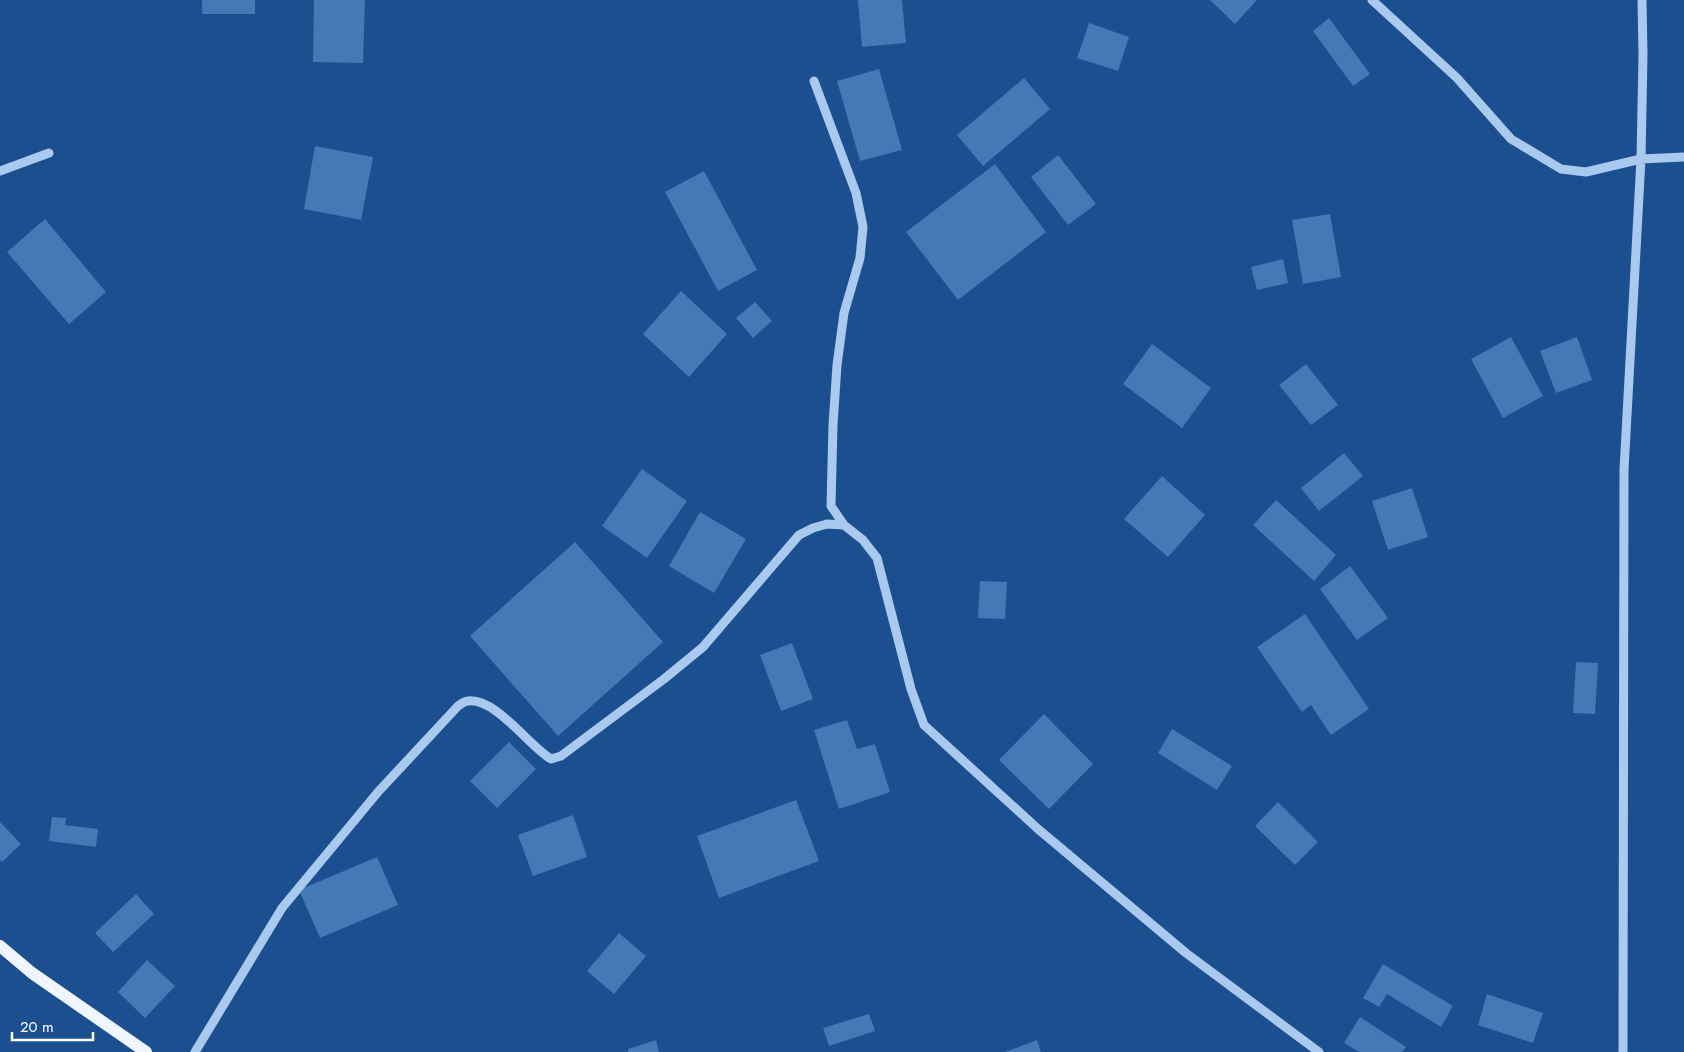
<svg xmlns="http://www.w3.org/2000/svg" width="1684" height="1052" font-family="Jost,sans-serif">
  <style>
    .building { fill: #4478b7 }
    .lines { fill: none; stroke-linecap: round; stroke-linejoin: round }
    .minor { stroke: #a9c9ee; stroke-width: 9 }
    .major { stroke: #f0f6ff; stroke-width: 12 }
  </style>
  <rect width="100%" height="100%" fill="#1b4f8f"/>
  <path class="building" d="M 202,0 L 255,0 L 255,14 L 202,14 Z
    M 314,0 L 365,0 L 363,63 L 313,62 Z
    M 858,0 L 902,0 L 906,43 L 862,47 Z
    M 1210,0 L 1257,0 L 1235,24 Z
    M 1329,18 L 1370,74 L 1353,86 L 1313,31 Z
    M 1089,23 L 1129,37 L 1118,71 L 1077,58 Z
    M 879,69 L 902,150 L 860,161 L 837,81 Z
    M 1024,78 L 1050,109 L 983,166 L 957,135 Z
    M 315,146 L 373,157 L 361,220 L 304,209 Z
    M 1058,155 L 1096,204 L 1068,225 L 1031,177 Z
    M 995,164 L 1046,232 L 958,300 L 906,232 Z
    M 704,171 L 757,270 L 718,291 L 665,192 Z
    M 1330,214 L 1341,277 L 1303,284 L 1292,220 Z
    M 45,219 L 106,292 L 69,324 L 7,252 Z
    M 1283,259 L 1288,283 L 1257,290 L 1251,267 Z
    M 681,291 L 727,334 L 689,377 L 643,334 Z
    M 755,302 L 772,321 L 753,338 L 736,318 Z
    M 1511,337 L 1543,396 L 1503,418 L 1471,359 Z
    M 1577,337 L 1592,380 L 1556,393 L 1540,351 Z
    M 1152,344 L 1211,388 L 1182,428 L 1123,384 Z
    M 1306,364 L 1338,405 L 1311,425 L 1279,385 Z
    M 1344,453 L 1363,476 L 1319,511 L 1301,488 Z
    M 642,469 L 687,501 L 647,558 L 602,526 Z
    M 1162,476 L 1205,515 L 1168,557 L 1124,519 Z
    M 1412,488 L 1428,537 L 1388,550 L 1372,501 Z
    M 1276,500 L 1336,555 L 1314,581 L 1253,525 Z
    M 700,512 L 746,539 L 714,593 L 669,566 Z
    M 575,542 L 663,642 L 558,736 L 470,636 Z
    M 1350,566 L 1388,618 L 1357,640 L 1320,589 Z
    M 980,581 L 1007,582 L 1005,619 L 978,618 Z
    M 1305,614 L 1369,709 L 1331,735 L 1311,705 L 1302,712 L 1257,647 Z
    M 792,643 L 813,699 L 781,711 L 760,655 Z
    M 1576,662 L 1598,663 L 1595,714 L 1573,713 Z
    M 1044,714 L 1093,764 L 1049,809 L 999,760 Z
    M 847,720 L 857,749 L 875,744 L 890,792 L 839,809 L 814,730 Z
    M 1172,729 L 1232,766 L 1217,790 L 1158,753 Z
    M 509,742 L 536,769 L 497,808 L 470,781 Z
    M 796,800 L 819,861 L 719,898 L 697,836 Z
    M 1278,802 L 1318,842 L 1295,865 L 1255,826 Z
    M 573,815 L 587,857 L 533,876 L 518,835 Z
    M 52,817 L 66,818 L 65,825 L 98,829 L 96,847 L 49,841 Z
    M 0,822 L 21,844 L 2,862 L 0,860 Z
    M 377,857 L 398,905 L 320,938 L 299,890 Z
    M 136,894 L 154,914 L 113,952 L 95,933 Z
    M 619,933 L 646,956 L 614,994 L 587,971 Z
    M 147,960 L 175,986 L 145,1018 L 118,992 Z
    M 1383,964 L 1453,1006 L 1441,1027 L 1387,994 L 1379,1007 L 1363,998 Z
    M 1487,994 L 1543,1013 L 1533,1043 L 1478,1025 Z
    M 869,1014 L 875,1031 L 829,1046 L 823,1028 Z
    M 1360,1017 L 1406,1047 L 1402,1052 L 1359,1052 L 1344,1043 Z
    M 656,1040 L 659,1052 L 628,1052 L 628,1049 Z
    M 1037,1040 L 1041,1052 L 1005,1052 Z"/>
  <g class="lines">
    <path class="minor" d="M 1372,0 L 1457,78 L 1511,139 L 1561,169 L 1586,172 L 1641,159 L 1684,157
      M 814,81 L 856,193 L 863,227 L 860,258 L 844,313 L 837,365 L 833,425 L 831,506 L 844,525
      M 0,171 L 49,153
      M 195,1052 L 282,908 L 378,792 L 458,706 C 461,704 465,701 468,701 C 496,698 528,745 551,759 L 561,756 L 664,679 L 703,647 L 799,535 L 813,528 L 827,524 L 844,525 L 863,540 L 877,558 L 911,689 L 924,725 L 1038,829 L 1186,953 L 1319,1052
      M 1623,1052 L 1624,470 L 1641,159 L 1643,55 L 1642,0"/>
    <path class="major" d="M 0,946 L 32,973 L 146,1052"/>
  </g>
  <path d="M12 1032v8h81v-8" fill="none" stroke="#ffffff" stroke-width="2.5"/>
  <text x="20" y="1032" font-size="15" fill="#ffffff" stroke="#1b4f8f" stroke-width="4" paint-order="stroke">20 m</text>
</svg>
